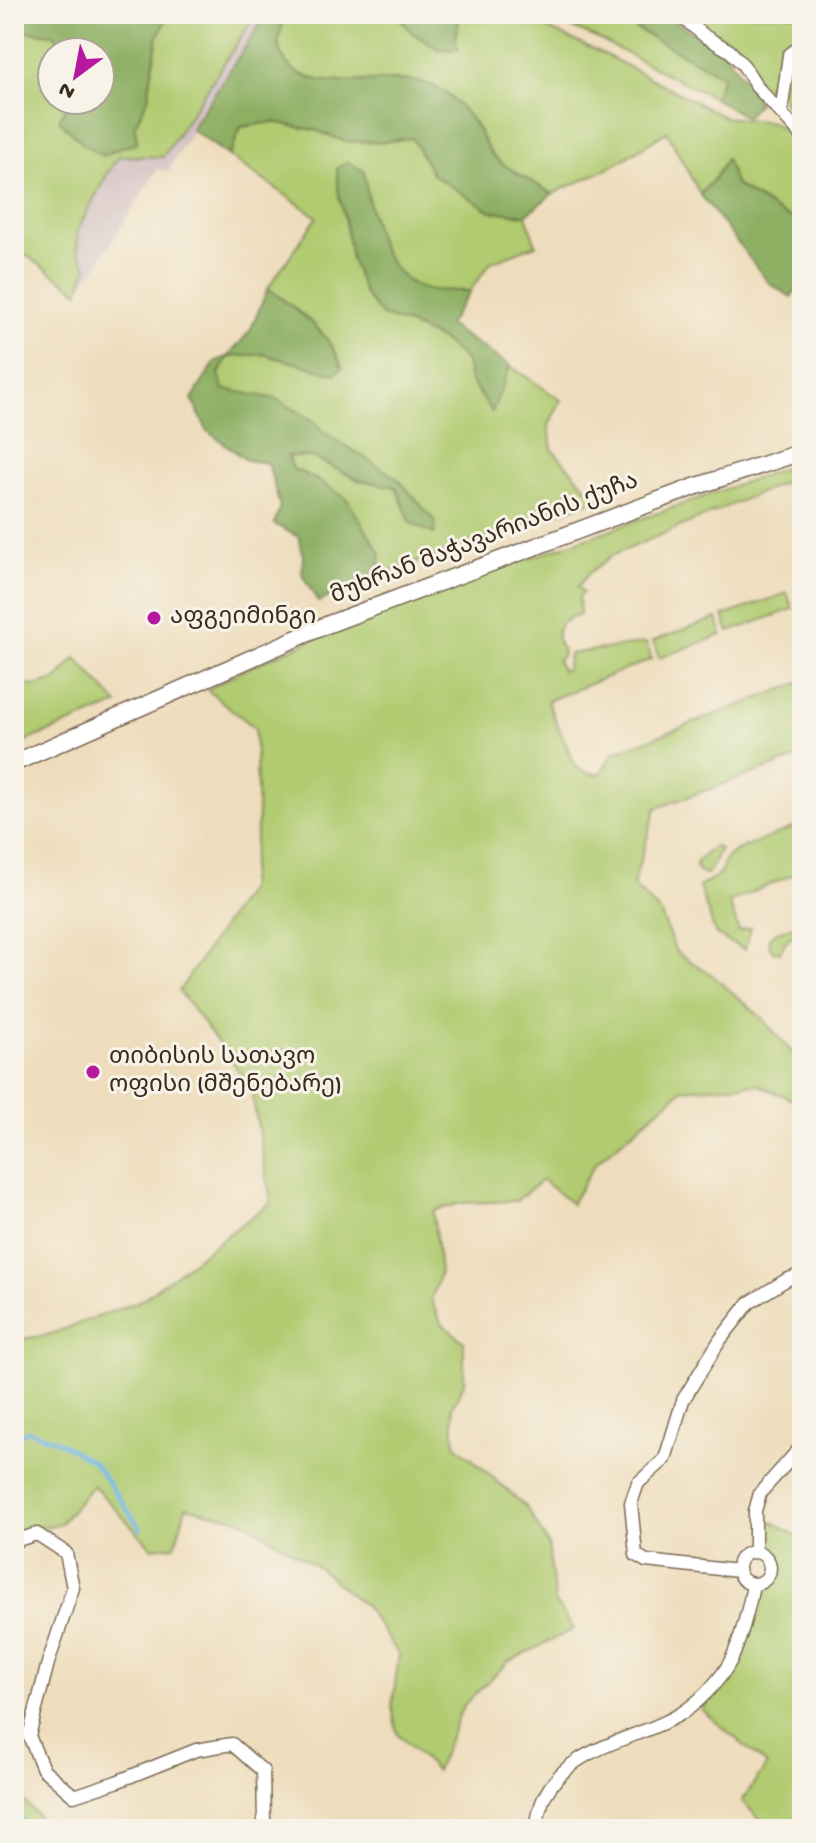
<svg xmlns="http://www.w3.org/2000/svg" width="816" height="1843" font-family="'Gochi Hand','Noto Sans Georgian',sans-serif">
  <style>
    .industrial { fill: #d2bfc1; fill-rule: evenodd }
    .green { fill: #b0cb70; stroke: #767a47; stroke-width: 2 }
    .forest { fill: #8caf62; stroke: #646c40; stroke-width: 2 }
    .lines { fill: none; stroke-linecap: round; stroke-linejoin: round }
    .stream { stroke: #6cb5e4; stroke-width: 4 }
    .minor-casing { stroke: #7a6955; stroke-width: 15 }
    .major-casing { stroke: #7a6955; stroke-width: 19 }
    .minor { stroke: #fff; stroke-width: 12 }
    .major { stroke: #fff; stroke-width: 16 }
    .poi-dot { fill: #b5179e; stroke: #f7f3e8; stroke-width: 3 }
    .labels { text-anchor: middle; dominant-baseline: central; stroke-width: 6; stroke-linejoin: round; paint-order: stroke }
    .street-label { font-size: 24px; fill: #3b2a1e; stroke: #f7f3e8 }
    .poi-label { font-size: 24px; fill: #3b2a1e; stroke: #f7f3e8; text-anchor: start }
  </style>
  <rect width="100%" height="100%" fill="#f7f3e8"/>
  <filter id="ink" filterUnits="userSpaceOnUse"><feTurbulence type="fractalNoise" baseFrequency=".0125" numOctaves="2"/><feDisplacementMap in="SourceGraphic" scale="16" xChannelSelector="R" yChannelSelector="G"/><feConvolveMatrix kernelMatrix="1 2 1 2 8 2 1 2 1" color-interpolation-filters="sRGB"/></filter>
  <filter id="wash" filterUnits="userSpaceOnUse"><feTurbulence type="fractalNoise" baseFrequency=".006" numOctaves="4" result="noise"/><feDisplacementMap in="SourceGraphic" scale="32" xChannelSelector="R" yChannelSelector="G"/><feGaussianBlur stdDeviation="1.8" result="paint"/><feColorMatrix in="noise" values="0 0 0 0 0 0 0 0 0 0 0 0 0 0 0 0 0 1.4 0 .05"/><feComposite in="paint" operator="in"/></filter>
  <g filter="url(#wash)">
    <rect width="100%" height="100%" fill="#eeddbc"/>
    <path class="industrial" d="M 14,14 L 269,14 L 218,89 L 167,172 L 158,168 L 96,267 L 82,286 L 14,240 ZM 52,52 L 100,52 L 100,100 L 52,100 Z"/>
    <path class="green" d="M 169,14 L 256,14 L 163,157 L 119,156 L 107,174 L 77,231 L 78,252 L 87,267 L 79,292 L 14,247 L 14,38 L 25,31 L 55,34 L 70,52 L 52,52 L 52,100 L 70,100 L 60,120 L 103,156 L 121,147 L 137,144 L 135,125 L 148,98 L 158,35 Z
      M 288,14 L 397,14 L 412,33 L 439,49 L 458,50 L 455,40 L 458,21 L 452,14 L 515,14 L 604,54 L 724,117 L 772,122 L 802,143 L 802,222 L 782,214 L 736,185 L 726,159 L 714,179 L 700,194 L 667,132 L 609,168 L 552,194 C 534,182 511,172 495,158 C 488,151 483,140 479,132 C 468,113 451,94 431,85 C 390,69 303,103 281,54 C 275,42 281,25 288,14 Z
      M 541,14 L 609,14 L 724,76 L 714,98 L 596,38 Z
      M 685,14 L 802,14 L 802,34 L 779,52 L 774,78 L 763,91 L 753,71 L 729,40 L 694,24 Z
      M 801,52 L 802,130 L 793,120 L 780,92 L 791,62 Z
      M 273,122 L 315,130 L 344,141 L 381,142 L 412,138 L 433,175 L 491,211 L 526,215 L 536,245 L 491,262 L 470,291 C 457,290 433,292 421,288 C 378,272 369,210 364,171 L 337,169 L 339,196 L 345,219 L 382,316 L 408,324 L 442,340 L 466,361 L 470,380 L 492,411 L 510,366 L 561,400 L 549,425 L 552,449 L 597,499 L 378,576 L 381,554 L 346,499 L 315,479 L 293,469 L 288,456 L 312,457 L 359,480 L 396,487 L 411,523 L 416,501 L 398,479 L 325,433 L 311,419 L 276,399 L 223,390 L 219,374 L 227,357 L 263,354 L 290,361 L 342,367 C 329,330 298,311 268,288 L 317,217 L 229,156 L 241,127 Z
      M 802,462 L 802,483 L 799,476 L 611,556 L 588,574 L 578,587 L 583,592 L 579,597 L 580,615 C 561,618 549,634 563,650 L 562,657 L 557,660 L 562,671 L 567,669 L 569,654 L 646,643 L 652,659 L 547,701 L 575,765 C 583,773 590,774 600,774 L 613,753 L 802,682 L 802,756 L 656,808 L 633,885 L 660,912 L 676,952 L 712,975 L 762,1018 L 802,1064 L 802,1104 L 757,1084 L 683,1089 L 595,1164 L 572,1202 L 572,1204 L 542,1180 L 516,1201 L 461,1203 L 433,1211 L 440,1273 L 431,1300 L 441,1323 L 464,1342 L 464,1383 L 452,1407 L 455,1444 L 527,1508 L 548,1544 L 555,1602 L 574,1629 L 508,1662 L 463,1706 L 436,1771 L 397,1733 L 392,1707 L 399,1655 L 366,1607 L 319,1568 L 244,1521 L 186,1507 L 175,1546 L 152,1548 L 93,1485 L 60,1524 L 14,1531 L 14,1340 L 48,1335 L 140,1301 L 271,1202 L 251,1087 L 179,991 L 248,889 L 258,822 L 255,728 L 207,690 L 241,671 L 334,630 L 425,595 Z
      M 787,593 L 793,609 L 729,632 L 723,616 Z
      M 717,618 L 722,635 L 659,658 L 653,641 Z
      M 76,658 L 118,704 L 14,746 L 14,680 L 34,686 L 56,680 Z
      M 802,824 L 802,865 L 795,868 L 797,873 L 729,902 L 739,931 L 750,928 L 745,950 L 716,935 L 699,887 L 720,874 L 726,858 L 735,851 Z
      M 714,846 L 720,849 C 714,857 714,867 707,874 L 700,873 L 696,867 L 697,861 Z
      M 798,924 L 799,929 L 786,941 L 780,952 L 773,951 L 769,945 L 769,938 L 775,933 Z
      M 768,1519 L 802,1539 L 802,1829 L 769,1829 L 742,1801 L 767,1765 L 702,1710 L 739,1657 L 761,1593 L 773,1585 L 778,1563 L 767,1549 Z
      M 14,1790 L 49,1829 L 14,1829 Z"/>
    <path class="forest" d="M 14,14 L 169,14 L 158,35 L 148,98 L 135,125 L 137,144 L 121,147 L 103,156 L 83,144 L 59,120 L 70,100 L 100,100 L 100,52 L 70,52 L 54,34 L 25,31 L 14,38 Z
      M 267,14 L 288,14 C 281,25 275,42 281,54 C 303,103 390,69 431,85 C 451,94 468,113 479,132 C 483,140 488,151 495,158 C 511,172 534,182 552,194 L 526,215 L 491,211 L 433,175 L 412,138 L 381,142 L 344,141 L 315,130 L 273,122 L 241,127 L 229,156 L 191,129 Z
      M 397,14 L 452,14 L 459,21 L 455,40 L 459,50 L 439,49 L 412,33 Z
      M 609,14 L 663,14 L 725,53 L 750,87 L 758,103 L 746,117 L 714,98 L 723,76 Z
      M 726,159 L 736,185 L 782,214 L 802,222 L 802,281 L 791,297 L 768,282 L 700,194 L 714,179 Z
      M 348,162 L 364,171 C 369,210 378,272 421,288 C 433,292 457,290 470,291 L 448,325 L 510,366 L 492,412 L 470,380 L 466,360 L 442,340 L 408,324 L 382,316 L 365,295 L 351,259 L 345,219 L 339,196 L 337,168 Z
      M 268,288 C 298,312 329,330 342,368 L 335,374 L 263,354 L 228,357 L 219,373 L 223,389 L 276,399 L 311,419 L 325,433 L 398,479 L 436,522 L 434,534 L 411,523 L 396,487 L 359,480 L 312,457 L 288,456 L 293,469 L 315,479 L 346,498 L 381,554 L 378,576 L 318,602 L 302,574 L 303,556 L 299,537 L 274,524 L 280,507 L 268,463 L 246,460 L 207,430 L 192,399 L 216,361 L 228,357 L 250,331 Z"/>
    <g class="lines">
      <path class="stream" d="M 14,1436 L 29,1431 L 57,1441 L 94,1463 L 141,1529
        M 14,1811 L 31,1829"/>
    </g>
  </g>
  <g filter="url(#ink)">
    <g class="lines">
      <defs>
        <path id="minor" d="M 678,14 L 706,37 L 730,51 L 744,66 L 757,87 L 781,113
          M 802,45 L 789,55 L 781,113 L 802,136
          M 14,1541 L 37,1534 L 66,1553 L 73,1588 L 48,1663 L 29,1736 L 43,1769 L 74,1796 L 116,1782 L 196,1750 L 232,1744 L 263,1771 L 264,1821 L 262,1829
          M 755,1552 L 755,1511 L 760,1493 L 802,1446
          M738 1568a16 16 0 1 1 32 0a16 16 0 1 1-32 0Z
          M 738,1571 L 646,1561 L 636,1555 L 631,1503 L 638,1483 L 665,1459 L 683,1400 L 720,1340 L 749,1303 L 786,1280 L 802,1274
          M 536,1829 C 538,1817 540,1804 546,1794 C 572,1746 632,1741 675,1717 C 695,1707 721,1680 731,1660 C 740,1642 750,1604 753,1584"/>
        <path id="major" d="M 14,763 L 329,624 L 694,487 L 802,452"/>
      </defs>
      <use href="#minor" class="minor-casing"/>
      <use href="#major" class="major-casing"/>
      <use href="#minor" class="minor"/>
      <use href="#major" class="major"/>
    </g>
  </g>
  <g class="poi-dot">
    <circle cx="154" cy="618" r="8"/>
    <circle cx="93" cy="1072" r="8"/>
  </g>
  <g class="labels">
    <g class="street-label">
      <text transform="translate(485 540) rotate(-21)">მუხრან მაჭავარიანის ქუჩა</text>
    </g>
    <g class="poi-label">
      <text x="170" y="618">აფგეიმინგი</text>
      <text x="109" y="1058">თიბისის სათავო<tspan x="109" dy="28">ოფისი (მშენებარე)</tspan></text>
    </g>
  </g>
  <rect width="816" height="1843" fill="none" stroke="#f7f3e8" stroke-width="48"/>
  <g transform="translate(76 76) rotate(212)"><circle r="38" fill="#f7f3e8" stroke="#aca397" stroke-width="2"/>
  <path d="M0-6L14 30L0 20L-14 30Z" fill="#b5179e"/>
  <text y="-12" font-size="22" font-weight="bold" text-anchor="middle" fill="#3b2a1e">N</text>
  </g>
</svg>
